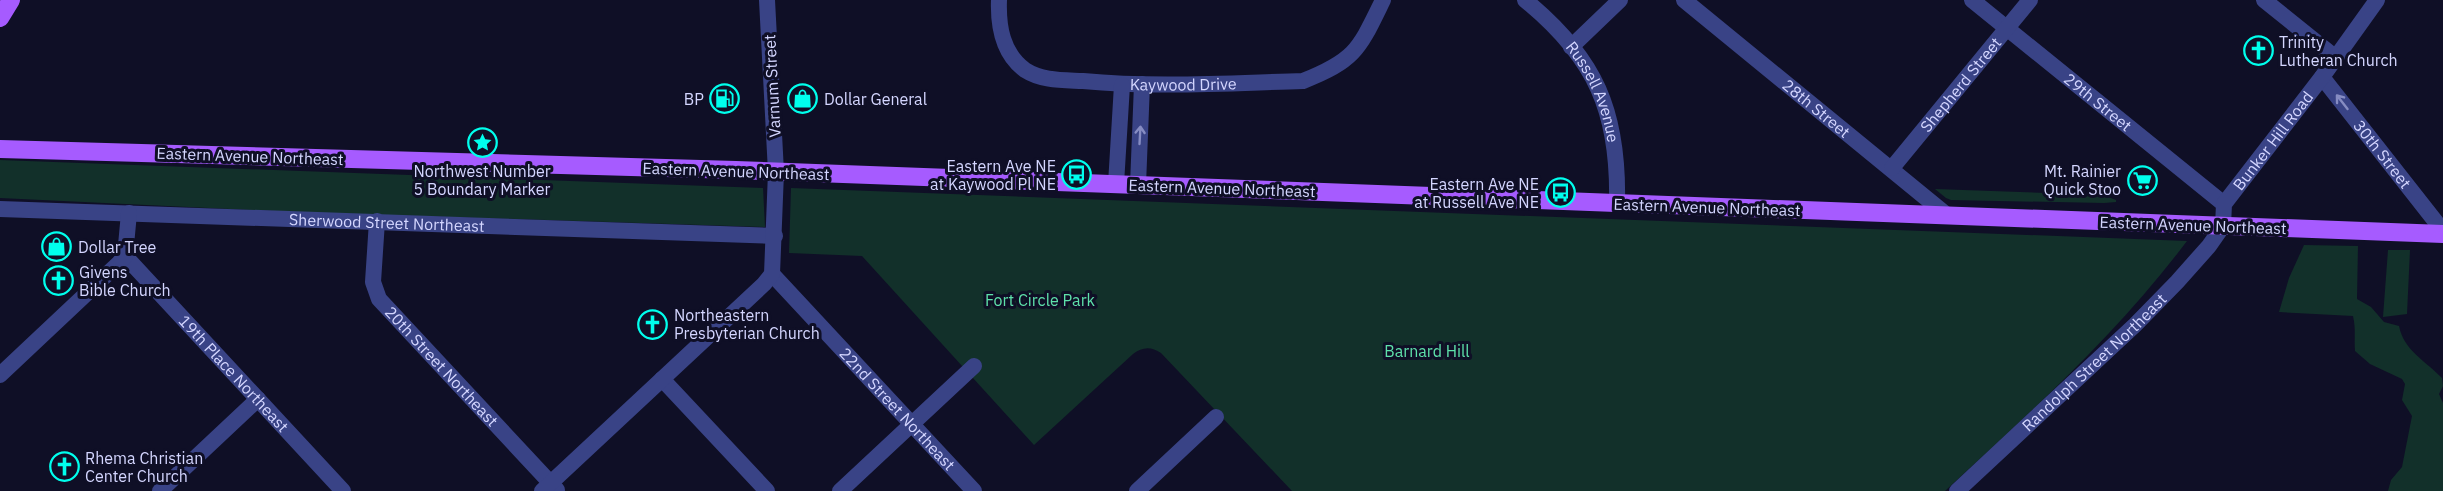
<svg xmlns="http://www.w3.org/2000/svg" width="2443" height="491" font-family="'IBM Plex Sans',sans-serif">
  <style>
    .green { fill: #12302a }
    .lines { fill: none; stroke-linecap: round; stroke-linejoin: round }
    .minor { stroke: #394386; stroke-width: 16 }
    .major { stroke: #a65bff; stroke-width: 18 }
    .oneway { stroke: #868cc2 }
    .labels { text-anchor: middle; dominant-baseline: central; stroke-width: 6; stroke-linejoin: round; paint-order: stroke }
    .poi-label { font-size: 16px; fill: #d4d6ff; stroke: #0f0f26; text-anchor: start }
    .street-label { font-size: 16px; fill: #d4d6ff; stroke: #0f0f26 }
    .park-label { font-size: 16px; fill: #5ee1aa; stroke: #0f0f26 }
  </style>
  <rect width="100%" height="100%" fill="#0f0f26"/>
  <path class="green" d="M 0,160 L 763,188 L 765,227 L 294,212 L 0,198 Z
    M 791,188 L 2187,241 C 2117,334 2031,412 1945,491 L 1292,491 L 1161,353 C 1151,346 1142,347 1133,354 L 1034,445 L 862,256 L 789,253 Z
    M 1935,189 L 2103,195 L 2116,200 L 2116,202 L 2104,203 L 1951,200 L 1946,198 Z
    M 2304,245 L 2358,246 L 2357,299 L 2371,307 L 2384,322 L 2399,326 C 2404,351 2426,361 2442,378 L 2443,386 L 2439,394 L 2443,403 L 2443,491 L 2388,491 L 2391,480 L 2402,467 L 2412,416 L 2402,400 L 2405,384 L 2402,379 L 2370,364 L 2355,351 C 2354,338 2356,329 2353,316 L 2279,312 L 2289,278 Z
    M 2388,250 L 2410,250 L 2407,314 L 2383,317 Z"/>
  <g class="lines">
    <g class="minor">
      <path id="s1" d="M 999,0 C 998,26 1002,53 1025,70 C 1042,81 1063,80 1083,81 C 1156,88 1230,83 1303,81 C 1356,60 1359,49 1383,0"/>
      <path id="s2" d="M 1525,0 C 1596,58 1619,112 1617,203"/>
      <path id="s3" d="M 1684,0 L 1948,216"/>
      <path id="s4" d="M 1972,0 L 2224,204"/>
      <path d="M 2264,0 L 2336,58"/>
      <path d="M 1571,47 L 1620,0"/>
      <path id="s5" d="M 2322,77 L 2443,231"/>
      <path id="s6" d="M 1892,168 L 2030,0"/>
      <path d="M 1116,184 L 1122,85"/>
      <path d="M 1138,185 L 1142,84"/>
      <path id="s7" d="M 0,209 L 775,236"/>
      <path id="s8" d="M 377,221 L 373,282 L 379,299 L 557,490"/>
      <path id="s9" d="M 125,256 L 343,491"/>
      <path id="s10" d="M 772,274 L 974,491"/>
      <path d="M 0,375 L 119,263 L 125,256 L 129,213"/>
      <path d="M 662,379 L 767,491"/>
      <path d="M 160,491 L 258,399"/>
      <path d="M 542,491 L 764,284 L 772,274 L 776,172 L 767,0"/>
      <path d="M 840,491 L 974,366"/>
      <path d="M 1137,491 L 1216,417"/>
      <path id="s11" d="M 1957,491 L 2135,325 L 2177,282 L 2209,246 L 2223,226 L 2224,204 L 2322,77 L 2377,0"/>
    </g>
    <path class="major" d="M 0,18 L 11,0
      M 0,149 L 736,170 L 2443,234"/>
  </g>
  <defs><path id="oneway-shaft" d="M-6 0H5M1.5-3L5.5 0L1.5 3" fill="none" stroke-width="1.6" stroke-linecap="round" stroke-linejoin="round" transform="scale(1.5)"/></defs>
  <g class="oneway">
    <use href="#oneway-shaft" transform="translate(2342 102) rotate(-128)"/>
    <use href="#oneway-shaft" transform="translate(1140 135) rotate(-87)"/>
  </g>
  <defs>
    <symbol id="church-ring" viewBox="-11 -11 22 22"><circle r="9.5" fill="#0f0f26" stroke="#00ffed" stroke-width="1.5"/><path d="M-1.2-6h2.4v3.5h3.3v2.4h-3.3V6h-2.4V-.1h-3.3v-2.4h3.3Z" fill="#00ffed"/></symbol>
    <symbol id="fuel-ring" viewBox="-11 -11 22 22"><circle r="9.5" fill="#0f0f26" stroke="#00ffed" stroke-width="1.5"/><path d="M-5.5-6h7V0h2V4h1.3V-2.5L3-4.5l.8-.8L6-3V5H2.5V1h-1V6h-7ZM-4.2-4.7v3.2H.2V-4.7Z" fill="#00ffed"/></symbol>
    <symbol id="shop-ring" viewBox="-11 -11 22 22"><circle r="9.5" fill="#0f0f26" stroke="#00ffed" stroke-width="1.5"/><path d="M-5-2.5h2.3a2.7 3.5 0 0 1 5.4 0H5L5.5 6h-11ZM-1.5-2.5h3a1.5 2.3 0 0 0-3 0Z" fill="#00ffed"/></symbol>
    <symbol id="sight-ring" viewBox="-11 -11 22 22"><circle r="9.5" fill="#0f0f26" stroke="#00ffed" stroke-width="1.5"/><path d="M0-6L1.8-2.2L6-1.7L2.9 1.2L3.7 5.4L0 3.3L-3.7 5.4L-2.9 1.2L-6-1.7L-1.8-2.2Z" fill="#00ffed"/></symbol>
    <symbol id="bus-ring" viewBox="-11 -11 22 22"><circle r="9.5" fill="#0f0f26" stroke="#00ffed" stroke-width="1.5"/><path d="M-5-6H5V4H4V6H2V4H-2V6H-4V4H-5ZM-3.5-4V0h7V-4ZM-3.5 1.2v1.5H-2V1.2ZM2 1.2v1.5H3.5V1.2Z" fill="#00ffed"/></symbol>
    <symbol id="supermarket-ring" viewBox="-11 -11 22 22"><circle r="9.5" fill="#0f0f26" stroke="#00ffed" stroke-width="1.5"/><path d="M-6-5.5h2.5l.6 2H6L4.5 2H-2.5L-4.4-4H-6ZM-1.5 3.2a1.3 1.3 0 1 0 .1 0ZM3 3.2a1.3 1.3 0 1 0 .1 0Z" fill="#00ffed"/></symbol>
  </defs>
  <g fill-rule="evenodd">
    <use href="#church-ring" x="2242" y="34" width="33" height="33"/>
    <use href="#fuel-ring" x="708" y="82" width="33" height="33"/>
    <use href="#shop-ring" x="786" y="82" width="33" height="33"/>
    <use href="#sight-ring" x="466" y="126" width="33" height="33"/>
    <use href="#bus-ring" x="1060" y="158" width="33" height="33"/>
    <use href="#supermarket-ring" x="2126" y="164" width="33" height="33"/>
    <use href="#bus-ring" x="1544" y="176" width="33" height="33"/>
    <use href="#shop-ring" x="40" y="230" width="33" height="33"/>
    <use href="#church-ring" x="42" y="264" width="33" height="33"/>
    <use href="#church-ring" x="636" y="308" width="33" height="33"/>
    <use href="#church-ring" x="48" y="450" width="33" height="33"/>
  </g>
  <g class="labels">
    <g class="poi-label">
      <text x="2279" y="42">Trinity<tspan x="2279" dy="18">Lutheran Church</tspan></text>
      <text x="704" y="99" text-anchor="end">BP</text>
      <text x="824" y="99">Dollar General</text>
      <text x="1056" y="166" text-anchor="end">Eastern Ave NE<tspan x="1056" dy="18">at Kaywood Pl NE</tspan></text>
      <text x="482" y="171" text-anchor="middle">Northwest Number<tspan x="482" dy="18">5 Boundary Marker</tspan></text>
      <text x="2121" y="171" text-anchor="end">Mt. Rainier<tspan x="2121" dy="18">Quick Stoo</tspan></text>
      <text x="1539" y="184" text-anchor="end">Eastern Ave NE<tspan x="1539" dy="18">at Russell Ave NE</tspan></text>
      <text x="78" y="247">Dollar Tree</text>
      <text x="79" y="272">Givens<tspan x="79" dy="18">Bible Church</tspan></text>
      <text x="674" y="315">Northeastern<tspan x="674" dy="18">Presbyterian Church</tspan></text>
      <text x="85" y="458">Rhema Christian<tspan x="85" dy="18">Center Church</tspan></text>
    </g>
    <g class="street-label">
      <text stroke="none"><textPath href="#s1" startOffset="238">Kaywood Drive</textPath></text>
      <text stroke="none"><textPath href="#s6" startOffset="108">Shepherd Street</textPath></text>
      <text transform="translate(772 86) rotate(-93)">Varnum Street</text>
      <text stroke="none"><textPath href="#s2" startOffset="117">Russell Avenue</textPath></text>
      <text stroke="none"><textPath href="#s4" startOffset="162">29th Street</textPath></text>
      <text stroke="none"><textPath href="#s3" startOffset="171">28th Street</textPath></text>
      <text stroke="none"><textPath href="#s11" startOffset="478">Bunker Hill Road</textPath></text>
      <text stroke="none"><textPath href="#s5" startOffset="98">30th Street</textPath></text>
      <text transform="translate(250 156) rotate(2)">Eastern Avenue Northeast</text>
      <text transform="translate(736 171) rotate(2)">Eastern Avenue Northeast</text>
      <text transform="translate(1222 188) rotate(2)">Eastern Avenue Northeast</text>
      <text transform="translate(1707 207) rotate(2)">Eastern Avenue Northeast</text>
      <text stroke="none"><textPath href="#s7" startOffset="387">Sherwood Street Northeast</textPath></text>
      <text transform="translate(2193 225) rotate(2)">Eastern Avenue Northeast</text>
      <text stroke="none"><textPath href="#s11" startOffset="188">Randolph Street Northeast</textPath></text>
      <text stroke="none"><textPath href="#s8" startOffset="171">20th Street Northeast</textPath></text>
      <text stroke="none"><textPath href="#s9" startOffset="160">19th Place Northeast</textPath></text>
      <text stroke="none"><textPath href="#s10" startOffset="184">22nd Street Northeast</textPath></text>
    </g>
    <g class="park-label">
      <text x="1040" y="300">Fort Circle Park</text>
      <text x="1427" y="351">Barnard Hill</text>
    </g>
  </g>
</svg>
